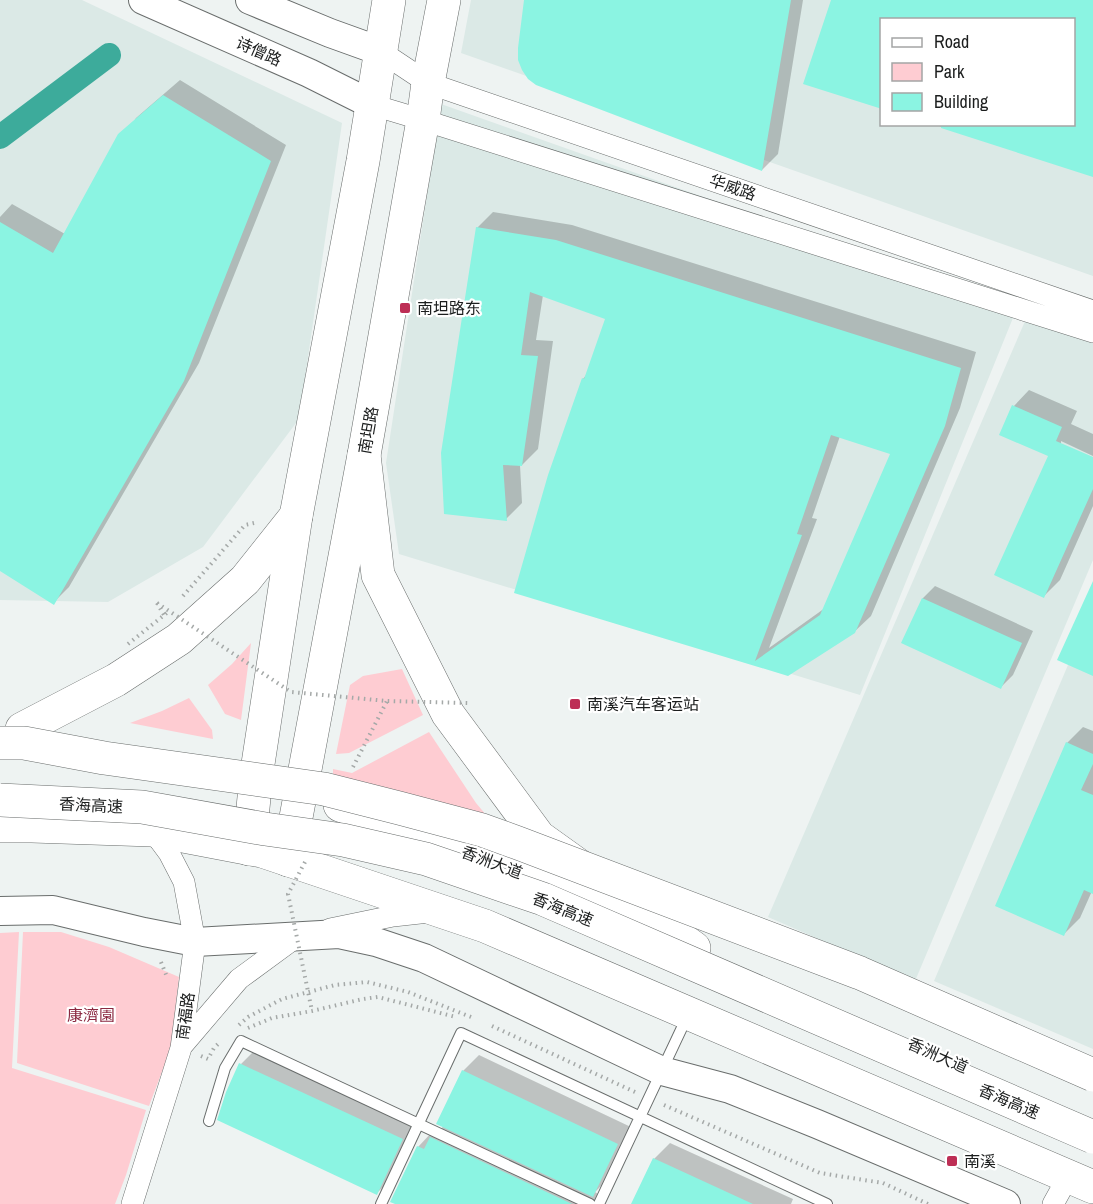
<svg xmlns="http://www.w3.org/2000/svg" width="1093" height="1204" font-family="'Archivo Narrow','Noto Sans SC',sans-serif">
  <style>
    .built { fill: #dbe9e6; fill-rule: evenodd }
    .green { fill: #feccd2 }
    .shadow { fill: #0003; fill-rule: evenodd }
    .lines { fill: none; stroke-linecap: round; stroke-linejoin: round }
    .canal { stroke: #3dab9b; stroke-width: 24 }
    .building { fill: #8bf4e2; fill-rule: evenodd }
    .lane-casing { stroke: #696d6c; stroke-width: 12 }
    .street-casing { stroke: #696d6c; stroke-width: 22 }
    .secondary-casing { stroke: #696d6c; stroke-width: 30 }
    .primary-casing { stroke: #696d6c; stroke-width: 34 }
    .highway-casing { stroke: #696d6c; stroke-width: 34 }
    .path { stroke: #a5a9a8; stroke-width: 4; stroke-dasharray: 1.5 4.5; stroke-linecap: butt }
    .lane { stroke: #fff; stroke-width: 10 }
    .street { stroke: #fff; stroke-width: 21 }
    .secondary { stroke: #fff; stroke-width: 28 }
    .primary { stroke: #fff; stroke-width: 33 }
    .highway { stroke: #fff; stroke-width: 33 }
    .highway-bridge-casing { stroke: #696d6c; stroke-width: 34; stroke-linecap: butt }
    .path-bridge { stroke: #a5a9a8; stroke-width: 4; stroke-dasharray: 1.5 4.5; stroke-linecap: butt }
    .highway-bridge { stroke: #fff; stroke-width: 33 }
    .poi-dot { fill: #bd2e55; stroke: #fff; stroke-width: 2 }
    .labels { text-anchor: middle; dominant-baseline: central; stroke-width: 4.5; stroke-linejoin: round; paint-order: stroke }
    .street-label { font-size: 16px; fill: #1c1e1e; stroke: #fff }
    .poi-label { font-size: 16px; fill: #1c1e1e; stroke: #fff; text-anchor: start }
    .park-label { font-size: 16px; fill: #8b2941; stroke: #fff }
  </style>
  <rect width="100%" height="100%" fill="#eef3f2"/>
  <path class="built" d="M 0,0 L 82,0 L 342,123 L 299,419 L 203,547 L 108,602 L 0,600 Z
    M 471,0 L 1093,0 L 1093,276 L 461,53 ZM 882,20 L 1074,20 L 1074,124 L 882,124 Z
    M 441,104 L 1017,308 L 860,695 L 399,554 L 386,463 Z
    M 1032,305 L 1093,326 L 1093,560 L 915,981 L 768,917 Z
    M 1093,606 L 1093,1049 L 934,981 Z"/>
  <path class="green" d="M 251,643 L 241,720 L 225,714 L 208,685 L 232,664 Z
    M 402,669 L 423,715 L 349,753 L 336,754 L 350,685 L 363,676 Z
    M 189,698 L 212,730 L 213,739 L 130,723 L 162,711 Z
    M 429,732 L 476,803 L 497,828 L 333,778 L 333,769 L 352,773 Z
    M 19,932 L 12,1068 L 146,1110 L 126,1175 L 115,1204 L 0,1204 L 0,933 Z
    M 23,932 L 61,932 L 109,947 L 179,977 L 171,1048 L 149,1106 L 17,1063 Z"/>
  <path class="shadow" d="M 525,0 L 803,0 L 778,154 L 762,170 Z
    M 832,0 L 1093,0 L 1093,176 L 933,124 L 1074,124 L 1074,20 Z
    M 180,80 L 286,145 L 199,363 L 69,587 L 53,603 L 0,569 L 0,217 L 12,204 L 65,234 L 136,118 Z
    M 493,212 L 572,225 L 976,352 L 960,408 L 871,616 L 854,632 L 788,674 L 516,592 L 583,379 L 587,374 L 607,318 L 543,295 L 536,340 L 553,341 L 538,449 L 522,465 L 520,465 L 522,503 L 506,519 L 477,228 ZM 840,436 L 892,453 L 825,608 L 769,648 L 817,519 L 812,518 Z
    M 1029,390 L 1077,411 L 1071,424 L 1093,434 L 1093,456 L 1061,441 L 1061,444 L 1093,459 L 1093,506 L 1060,580 L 1044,596 L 1050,455 L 1001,434 L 1014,406 Z
    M 935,586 L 1033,631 L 1013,675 L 1001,687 L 903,643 L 923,598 Z
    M 1083,727 L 1093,731 L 1093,892 L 1092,891 L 1080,918 L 1064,934 L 1067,743 Z
    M 257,1048 L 418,1123 L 392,1178 L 376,1194 L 227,1092 L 241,1064 Z
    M 479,1055 L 633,1128 L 608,1179 L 595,1192 L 598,1194 L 593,1204 L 396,1204 L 418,1147 L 433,1131 L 436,1133 L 444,1126 L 463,1071 Z
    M 670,1143 L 793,1199 L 791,1204 L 633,1204 L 654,1159 Z"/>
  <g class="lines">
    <path class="canal" d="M 0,137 L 109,55"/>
  </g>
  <path class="building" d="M 524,0 L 791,0 L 762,171 L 536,85 L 528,79 L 522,70 L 518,60 L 518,48 Z
    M 831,0 L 1093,0 L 1093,177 L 941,128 L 941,124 L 1074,124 L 1074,20 L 882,20 L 882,109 L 803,84 Z
    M 163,95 L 271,161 L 184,381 L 54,605 L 0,571 L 0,222 L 53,253 L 118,134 Z
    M 476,227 L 556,240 L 961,368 L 945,426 L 855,633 L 788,676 L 514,593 L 548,475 L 582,378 L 584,379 L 605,319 L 530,292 L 521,355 L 538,356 L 522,466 L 503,465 L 507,521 L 444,514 L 441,453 ZM 831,435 L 890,454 L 820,615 L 755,661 L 802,535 L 797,534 Z
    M 1012,405 L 1062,427 L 1056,441 L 1093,457 L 1093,489 L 1044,598 L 994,575 L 1048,456 L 999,435 Z
    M 1093,581 L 1093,676 L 1057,660 Z
    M 922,598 L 1022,643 L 1001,689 L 901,643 Z
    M 1066,742 L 1093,754 L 1093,764 L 1081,790 L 1093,795 L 1093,894 L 1084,890 L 1064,936 L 995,906 Z
    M 239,1063 L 403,1139 L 377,1195 L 217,1120 L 226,1092 Z
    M 462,1070 L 618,1144 L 593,1197 L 436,1124 Z
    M 430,1137 L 572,1204 L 395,1204 L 390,1202 L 417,1146 L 424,1149 Z
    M 653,1158 L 753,1204 L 631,1204 Z"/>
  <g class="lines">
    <defs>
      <path id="lane" d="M 209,1121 L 225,1068 L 241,1041 L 590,1204
        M 381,1204 L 461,1033 L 827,1204
        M 599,1204 L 687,1017"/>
      <path id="street" d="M 380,51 L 428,83 L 1093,311
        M 373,105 L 423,120 L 1093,332
        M 330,929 L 393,916 L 429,912
        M 181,1047 L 239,979 L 299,935
        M 132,1204 L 181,1048 L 195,942 L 184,882 L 169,853 L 152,830
        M 1053,1204 L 1068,1177"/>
      <path id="secondary" d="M 143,0 L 309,73 L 373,105
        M 250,0 L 330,33 L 380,51
        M 0,911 L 53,910 L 144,932 L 195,942 L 339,934 L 376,942 L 424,958 L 662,1071 L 730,1089 L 817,1124 L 1006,1204"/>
      <path id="primary" d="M 249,849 L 256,777 L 296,516 L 363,161 L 389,0
        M 288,860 L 364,455 L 423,120 L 428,83 L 444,0"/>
      <path id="highway" d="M 364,455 L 378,575 L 448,714 L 539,837 L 694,948
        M 22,729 L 116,680 L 179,639 L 245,580 L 296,516
        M 340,805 L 549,883 L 605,908
        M 0,826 L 32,826 L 152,830 L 262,851 L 485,926 L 1093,1187"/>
    </defs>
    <use href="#lane" class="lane-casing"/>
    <use href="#street" class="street-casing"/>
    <use href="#secondary" class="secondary-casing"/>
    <use href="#primary" class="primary-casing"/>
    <use href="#highway" class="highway-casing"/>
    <path class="path" d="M 183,596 L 245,525 L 254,523
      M 157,603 L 164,615
      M 161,962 L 167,977
      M 239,1025 L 248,1017 L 282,999 L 335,985 L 367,982 L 408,992 L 471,1017
      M 492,1026 L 635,1092
      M 248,1028 L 272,1018 L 312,1011 L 363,999 L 378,997 L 456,1017
      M 201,1056 L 208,1059 L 214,1048 L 218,1044
      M 664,1105 L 820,1173 L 883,1183 L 928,1204"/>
    <use href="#lane" class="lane"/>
    <use href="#street" class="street"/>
    <use href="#secondary" class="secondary"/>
    <use href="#primary" class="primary"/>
    <use href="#highway" class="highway"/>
    <defs>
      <path id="highway-bridge" d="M 0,743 L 24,743 L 104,758 L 324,789 L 399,808 L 482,830 L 518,843 L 860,973 L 1093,1075
        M 0,800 L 142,807 L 265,829 L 343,840 L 426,859 L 543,899 L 1093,1137"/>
    </defs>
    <use href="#highway-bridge" class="highway-bridge-casing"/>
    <path class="path-bridge" d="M 157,603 L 291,692 L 387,701 L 468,703
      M 128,644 L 168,612
      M 353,767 L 387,701
      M 305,862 L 288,894 L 312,1011"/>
    <use href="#highway-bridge" class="highway-bridge"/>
  </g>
  <g class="poi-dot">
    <rect x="399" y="302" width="12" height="12" rx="3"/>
    <rect x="569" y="698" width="12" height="12" rx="3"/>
    <rect x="946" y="1155" width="12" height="12" rx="3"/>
  </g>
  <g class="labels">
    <g class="street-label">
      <text transform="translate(259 51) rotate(24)">诗僧路</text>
      <text transform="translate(733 187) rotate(19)">华威路</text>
      <text transform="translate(368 430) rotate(-80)">南坦路</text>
      <text transform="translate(91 805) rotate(3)">香海高速</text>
      <text transform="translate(492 862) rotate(21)">香洲大道</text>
      <text transform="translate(563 909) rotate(22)">香海高速</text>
      <text transform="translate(185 1016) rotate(-82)">南福路</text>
      <text transform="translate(938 1055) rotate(24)">香洲大道</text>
      <text transform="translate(1009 1101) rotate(23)">香海高速</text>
    </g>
    <g class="poi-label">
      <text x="417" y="308">南坦路东</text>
      <text x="587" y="704">南溪汽车客运站</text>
      <text x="964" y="1161">南溪</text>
    </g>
    <g class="park-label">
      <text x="91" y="1015">康濟園</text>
    </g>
  </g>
  <rect x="880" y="18" width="195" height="108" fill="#ffffff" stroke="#a4a5a5" stroke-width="1.5"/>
  <rect x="892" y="38" width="30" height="9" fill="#ffffff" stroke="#a4a5a5" stroke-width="1.5"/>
  <text x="934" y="48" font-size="18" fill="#1c1e1e">Road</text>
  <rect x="892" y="63" width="30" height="18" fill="#feccd2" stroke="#a4a5a5" stroke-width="1.5"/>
  <text x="934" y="78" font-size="18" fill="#1c1e1e">Park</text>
  <rect x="892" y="93" width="30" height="18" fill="#8bf4e2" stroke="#a4a5a5" stroke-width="1.5"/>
  <text x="934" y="108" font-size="18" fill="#1c1e1e">Building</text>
</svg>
